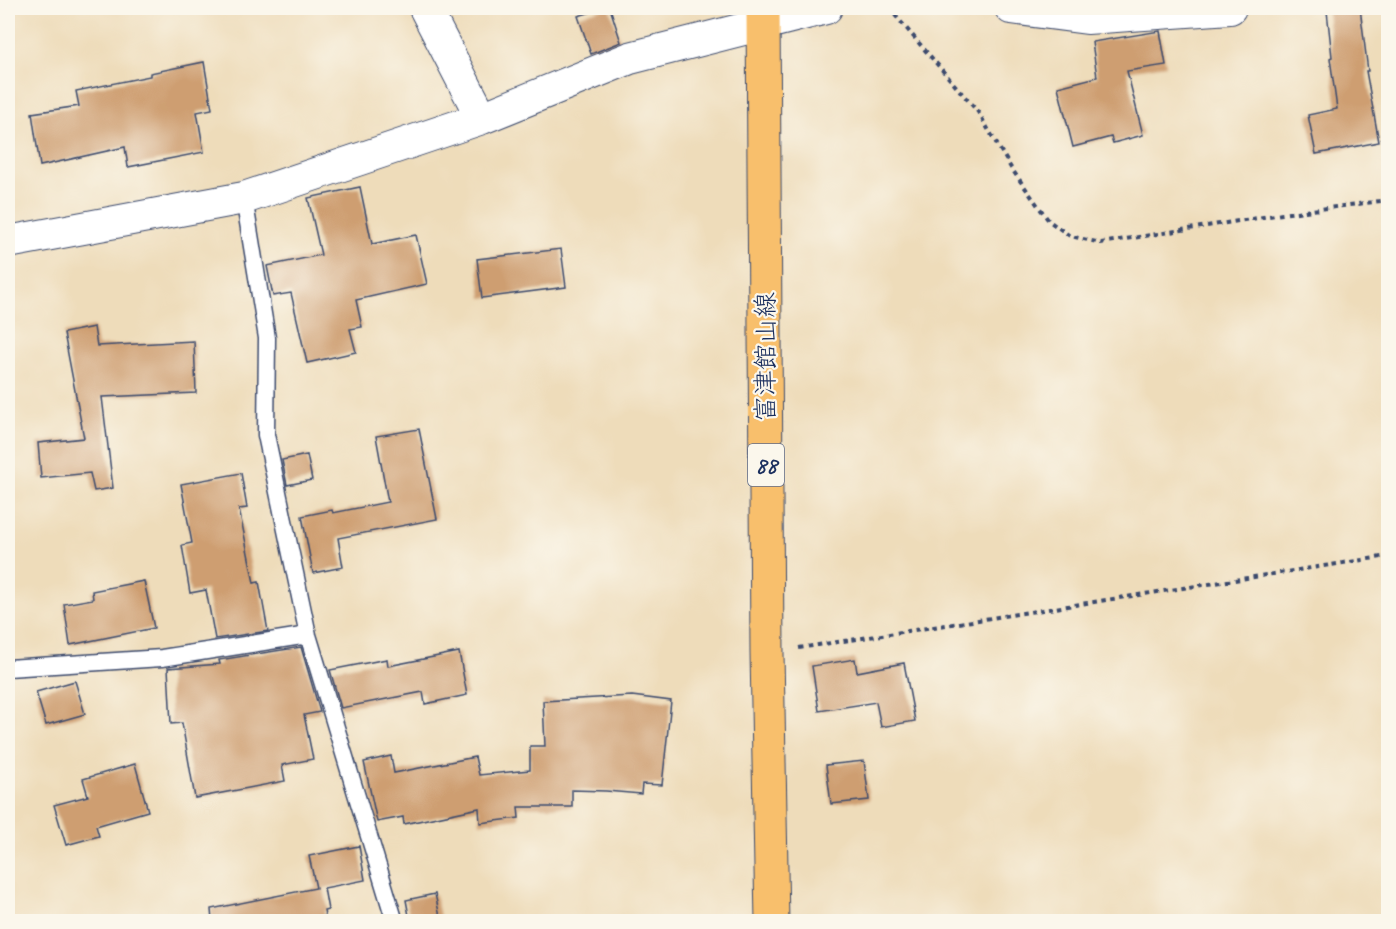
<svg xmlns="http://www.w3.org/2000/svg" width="1396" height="929" font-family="Caveat,'Klee One',sans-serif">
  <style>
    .building { fill: #ce9e71 }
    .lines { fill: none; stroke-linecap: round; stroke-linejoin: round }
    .service-casing { stroke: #3b496c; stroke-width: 19 }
    .minor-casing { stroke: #3b496c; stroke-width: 34 }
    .primary-casing { stroke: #3b496c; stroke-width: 35 }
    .path { stroke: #3b496c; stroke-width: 4; stroke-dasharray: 4.5 4.5; stroke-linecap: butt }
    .service { stroke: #fff; stroke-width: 16 }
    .minor { stroke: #fff; stroke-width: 32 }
    .primary { stroke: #f8bf6c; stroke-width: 33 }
    .labels { text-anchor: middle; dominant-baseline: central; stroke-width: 4.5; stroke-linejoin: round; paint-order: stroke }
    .shield { fill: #fbf7ec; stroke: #5e6b89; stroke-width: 1.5 }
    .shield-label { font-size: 24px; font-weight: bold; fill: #1b2f5e }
    .street-label { font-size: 26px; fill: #1b2f5e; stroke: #fbf7ec }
  </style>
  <rect width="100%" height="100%" fill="#fbf7ec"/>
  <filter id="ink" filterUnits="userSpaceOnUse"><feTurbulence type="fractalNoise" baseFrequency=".0167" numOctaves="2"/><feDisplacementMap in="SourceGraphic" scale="12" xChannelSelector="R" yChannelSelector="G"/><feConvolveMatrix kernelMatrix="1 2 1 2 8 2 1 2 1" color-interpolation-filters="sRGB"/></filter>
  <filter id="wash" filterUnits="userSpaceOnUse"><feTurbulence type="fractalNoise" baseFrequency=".008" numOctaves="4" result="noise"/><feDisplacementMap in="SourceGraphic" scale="24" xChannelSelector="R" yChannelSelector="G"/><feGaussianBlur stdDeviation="1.35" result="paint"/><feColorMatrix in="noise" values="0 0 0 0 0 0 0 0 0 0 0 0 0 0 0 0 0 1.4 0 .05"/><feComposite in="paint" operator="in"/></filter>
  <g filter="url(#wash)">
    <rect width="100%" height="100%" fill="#eedcba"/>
    <g id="blocks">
      <path class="building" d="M 605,8 L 610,8 L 621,42 L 591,54 L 578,16 Z
        M 1360,8 L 1368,71 L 1366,71 L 1379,142 L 1316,154 L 1308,115 L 1337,109 L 1330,58 L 1332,57 L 1327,11 Z
        M 1160,31 L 1166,65 L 1127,71 L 1143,135 L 1113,143 L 1111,137 L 1073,147 L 1058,87 L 1097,77 L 1092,42 Z
        M 204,62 L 212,109 L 197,112 L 204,152 L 128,167 L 125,147 L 40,166 L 32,113 L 79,106 L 76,91 L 150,76 L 150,73 Z
        M 360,187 L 372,244 L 416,235 L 427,284 L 356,300 L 362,327 L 350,329 L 356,352 L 307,363 L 291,293 L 273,296 L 267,266 L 321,255 L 308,198 Z
        M 561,249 L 566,287 L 482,298 L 477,259 Z
        M 94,327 L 97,346 L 194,341 L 196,393 L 102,397 L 113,488 L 94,491 L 90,473 L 41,478 L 38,443 L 84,438 L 64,333 Z
        M 419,429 L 437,519 L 338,538 L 343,567 L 313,573 L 302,516 L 332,510 L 333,513 L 388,502 L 376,436 Z
        M 307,455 L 312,480 L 287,485 L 282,460 Z
        M 241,473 L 247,508 L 239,509 L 254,583 L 259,582 L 268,631 L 215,639 L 206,590 L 190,593 L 182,545 L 192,543 L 181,484 Z
        M 144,581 L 154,628 L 70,645 L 64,604 L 93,599 L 92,591 Z
        M 301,647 L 320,712 L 304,715 L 313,759 L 282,765 L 285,781 L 195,798 L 182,723 L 171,724 L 168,668 L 220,664 L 219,660 Z
        M 459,652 L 467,695 L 425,704 L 423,692 L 341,708 L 330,670 L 387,659 L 388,666 Z
        M 855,659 L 857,672 L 904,663 L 915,721 L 881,727 L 876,702 L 819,711 L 812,666 Z
        M 75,681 L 85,714 L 46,725 L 36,692 Z
        M 632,696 L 671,701 L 662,785 L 642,784 L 641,794 L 606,791 L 572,790 L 572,807 L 518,807 L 519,818 L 480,823 L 479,808 L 404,824 L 403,817 L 377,822 L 364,762 L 391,756 L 394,773 L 475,757 L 479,775 L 530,770 L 530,746 L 545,746 L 543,701 Z
        M 864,761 L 869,800 L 831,804 L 826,765 Z
        M 135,764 L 148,811 L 96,826 L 99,836 L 66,845 L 54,805 L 88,796 L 83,779 Z
        M 359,846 L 365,880 L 324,888 L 328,910 L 324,911 L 326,921 L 212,921 L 211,909 L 316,888 L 309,856 Z
        M 435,894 L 441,921 L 410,921 L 406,900 Z"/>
    </g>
  </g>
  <g filter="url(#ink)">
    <use href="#blocks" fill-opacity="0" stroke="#3b496c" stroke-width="1.5"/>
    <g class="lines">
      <defs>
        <path id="service" d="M 244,198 L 267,338 L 266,435 L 308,635 L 395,922
          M 8,668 L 162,658 L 308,635"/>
        <path id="minor" d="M 425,8 L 482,118
          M 1011,8 L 1087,18 L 1230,8
          M 8,242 L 244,198 L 482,118 L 630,58 L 826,8"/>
        <path id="primary" d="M 763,8 L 767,653 L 772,922"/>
      </defs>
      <use href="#service" class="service-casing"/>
      <use href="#minor" class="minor-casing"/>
      <use href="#primary" class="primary-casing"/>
      <path class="path" d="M 889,8 L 978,112 L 1011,168 L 1049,221 L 1070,236 L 1101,243 L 1282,214 L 1388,200
        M 799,648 L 1388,556"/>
      <use href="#service" class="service"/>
      <use href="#minor" class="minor"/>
      <use href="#primary" class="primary"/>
    </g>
  </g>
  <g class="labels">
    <rect class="shield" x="748" y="444" width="36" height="42" rx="4.5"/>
    <g class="shield-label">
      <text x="766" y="465">88</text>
    </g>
    <g class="street-label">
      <text transform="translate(765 357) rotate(-90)">富津館山線</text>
    </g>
  </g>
  <rect width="1396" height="929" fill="none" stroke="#fbf7ec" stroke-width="30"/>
</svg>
